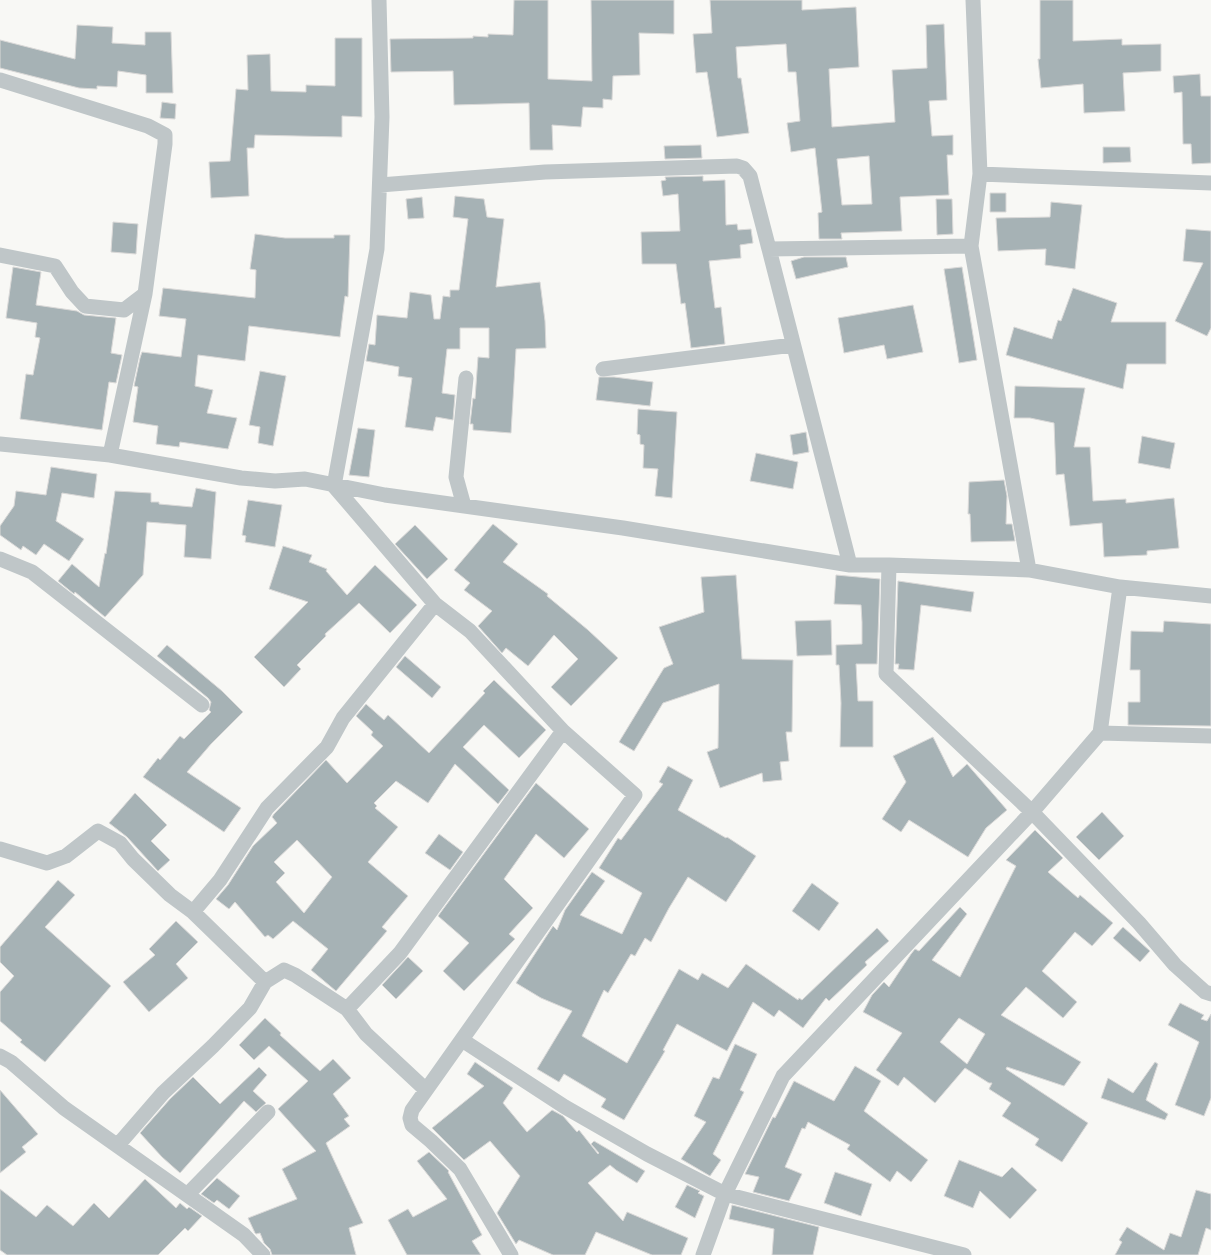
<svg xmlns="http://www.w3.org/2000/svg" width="1211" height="1255" font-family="Karla,sans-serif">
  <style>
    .building { fill: #a6b2b5; stroke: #dad9d8; fill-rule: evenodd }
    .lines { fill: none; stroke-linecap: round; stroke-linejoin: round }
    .minor { stroke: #bfc6c8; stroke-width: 15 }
  </style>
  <rect width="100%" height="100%" fill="#f8f8f5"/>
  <path class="building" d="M 514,0 L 548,0 L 548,79 L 592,81 L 591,0 L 674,0 L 674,34 L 639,33 L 640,75 L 613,76 L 612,100 L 603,99 L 603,108 L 583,107 L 581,127 L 552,125 L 553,150 L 530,150 L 529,103 L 454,105 L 453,71 L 391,72 L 390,39 L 473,38 L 473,36 L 488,37 L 488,34 L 513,35 Z
    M 710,0 L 802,0 L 802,10 L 856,7 L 859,67 L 829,69 L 832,127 L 895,122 L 892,70 L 927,68 L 926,25 L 944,24 L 947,100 L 929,101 L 932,136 L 953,135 L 953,155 L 947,155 L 949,195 L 900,197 L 902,231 L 841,233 L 842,239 L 819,239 L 818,213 L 822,212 L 815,148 L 791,152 L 787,123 L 800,121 L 796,72 L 788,72 L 786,44 L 736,47 L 738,78 L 741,78 L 749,133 L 717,137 L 707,72 L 696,73 L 693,34 L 712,33 ZM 869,156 L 872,204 L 842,205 L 837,159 Z
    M 1040,0 L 1073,0 L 1073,41 L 1122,39 L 1122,45 L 1161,44 L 1161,71 L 1123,73 L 1125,111 L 1084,113 L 1083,84 L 1041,88 L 1038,59 L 1040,59 Z
    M 77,25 L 113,27 L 112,43 L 145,45 L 145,32 L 171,32 L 173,93 L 146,93 L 146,75 L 118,71 L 117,87 L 97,86 L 97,89 L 79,88 L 0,68 L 0,40 L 75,59 Z
    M 335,38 L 362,38 L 362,117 L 342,116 L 342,137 L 255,135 L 254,148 L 247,148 L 249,196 L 211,198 L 209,162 L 230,161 L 236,89 L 248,90 L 247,55 L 270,54 L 271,91 L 306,92 L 306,85 L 335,86 Z
    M 1200,74 L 1201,96 L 1211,96 L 1211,163 L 1192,164 L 1191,144 L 1183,144 L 1182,92 L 1174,93 L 1173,76 Z
    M 162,102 L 176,104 L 175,119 L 160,118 Z
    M 701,145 L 702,158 L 665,159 L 664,146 Z
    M 1103,147 L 1130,147 L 1131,162 L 1103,163 Z
    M 703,176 L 703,181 L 725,180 L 726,225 L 737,224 L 738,230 L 751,229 L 753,243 L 740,245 L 741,258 L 709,261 L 715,308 L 721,307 L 725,344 L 691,348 L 685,303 L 681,304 L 676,264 L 642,264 L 641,232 L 680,231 L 678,194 L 663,196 L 661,181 L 666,180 L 665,177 Z
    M 990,193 L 1006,193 L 1006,212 L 990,212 Z
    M 455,196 L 484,199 L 487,217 L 504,219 L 496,287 L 540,282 L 545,321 L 546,348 L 516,349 L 511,433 L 473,430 L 473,424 L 470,424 L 473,398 L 475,399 L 478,357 L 489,358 L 489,328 L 460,328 L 460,349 L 447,349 L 442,393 L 455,395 L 453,420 L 436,417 L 433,431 L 405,427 L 412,378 L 398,376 L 399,367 L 366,361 L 369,344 L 375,345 L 377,315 L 407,318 L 410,292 L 431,295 L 434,319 L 440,319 L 443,296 L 450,297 L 450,290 L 459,290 L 468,219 L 453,217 Z
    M 422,197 L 424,218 L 408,219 L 406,199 Z
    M 936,199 L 952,199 L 953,234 L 937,235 Z
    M 1051,202 L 1082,205 L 1075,269 L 1045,265 L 1046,249 L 998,251 L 996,218 L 1050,217 Z
    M 113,222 L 138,224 L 136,254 L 111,252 Z
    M 1186,229 L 1211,231 L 1211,328 L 1207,336 L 1175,321 L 1203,263 L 1183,261 Z
    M 255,234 L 285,238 L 334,238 L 334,235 L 350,235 L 348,297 L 345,296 L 340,337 L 249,326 L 245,361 L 198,355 L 195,386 L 213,390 L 207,413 L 237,418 L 228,449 L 180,442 L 179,447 L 156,444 L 158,426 L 133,422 L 138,387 L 134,386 L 140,358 L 142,352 L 181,357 L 186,319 L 159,316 L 163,288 L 255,298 L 256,270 L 250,269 Z
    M 804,257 L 846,257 L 848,267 L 796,279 L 791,261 Z
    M 13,267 L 41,272 L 36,305 L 77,311 L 84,315 L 116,318 L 111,353 L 122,355 L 116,383 L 109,382 L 102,430 L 20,419 L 26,374 L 33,375 L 40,338 L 35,337 L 37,323 L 6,318 Z
    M 962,267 L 977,360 L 959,363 L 944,269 Z
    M 1073,288 L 1117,303 L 1111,322 L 1166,322 L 1166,364 L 1127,364 L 1123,389 L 1006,355 L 1014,327 L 1052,339 L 1058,320 L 1061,321 Z
    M 913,305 L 923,352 L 887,359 L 884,345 L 844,353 L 838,318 Z
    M 260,371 L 286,376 L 273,446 L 258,443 L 260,427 L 249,425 Z
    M 599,377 L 614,377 L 653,382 L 650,406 L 596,400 Z
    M 1015,386 L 1085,388 L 1074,447 L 1090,447 L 1093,501 L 1126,499 L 1126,503 L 1174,498 L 1179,548 L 1147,551 L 1147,555 L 1104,557 L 1102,523 L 1070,526 L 1064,474 L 1056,475 L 1054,423 L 1030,418 L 1014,418 Z
    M 638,409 L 677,412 L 672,498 L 655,496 L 658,469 L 643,468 L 644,445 L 640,444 L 640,435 L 637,434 Z
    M 358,428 L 375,430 L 369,477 L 349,475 Z
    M 806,432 L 809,452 L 793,455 L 790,435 Z
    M 1142,436 L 1175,443 L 1170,469 L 1138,463 Z
    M 756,453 L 798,462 L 793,489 L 750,481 Z
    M 51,467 L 97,474 L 94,498 L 62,493 L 56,521 L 84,539 L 69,561 L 44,544 L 36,555 L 23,546 L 21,550 L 0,535 L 0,526 L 14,506 L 16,491 L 46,495 Z
    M 1004,480 L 1007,496 L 1006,524 L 1012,524 L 1015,541 L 971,542 L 970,514 L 968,514 L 969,482 Z
    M 196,488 L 216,492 L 211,559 L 184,557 L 186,525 L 147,522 L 143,575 L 105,617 L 75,592 L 74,594 L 58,581 L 72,564 L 99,587 L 105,553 L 106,554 L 115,491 L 151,493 L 151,502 L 159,502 L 159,504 L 192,507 Z
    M 248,500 L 282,505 L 275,547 L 245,542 L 246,536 L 242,535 Z
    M 493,524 L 518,544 L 503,562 L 548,594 L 547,596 L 588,630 L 618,658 L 571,706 L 551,687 L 578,659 L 554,635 L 528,666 L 506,648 L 502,653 L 478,626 L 492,611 L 464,590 L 470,583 L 454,570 Z
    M 415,525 L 448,559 L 427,579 L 395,544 Z
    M 283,546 L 312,555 L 309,562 L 327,569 L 326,571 L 347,595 L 375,565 L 417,605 L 390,633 L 359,603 L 325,634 L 326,636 L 297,665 L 301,669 L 284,687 L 254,657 L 308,602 L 269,589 Z
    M 736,575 L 742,659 L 793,660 L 792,732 L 786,732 L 789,761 L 780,762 L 782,780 L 763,782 L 762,773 L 720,788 L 707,752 L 718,748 L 719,684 L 663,703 L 634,751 L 619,742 L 664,668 L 673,664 L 659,627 L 704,612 L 701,577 Z
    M 836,575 L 880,579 L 877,664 L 856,664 L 858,701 L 873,701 L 873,747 L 840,747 L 841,703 L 839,665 L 836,665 L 836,645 L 862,644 L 862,622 L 861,605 L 834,604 Z
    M 898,581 L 974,592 L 971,612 L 921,605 L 914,670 L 898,669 L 899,664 L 895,664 Z
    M 831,620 L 832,655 L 797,656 L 795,621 Z
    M 1164,621 L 1211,624 L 1211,726 L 1128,725 L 1128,702 L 1140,702 L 1140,670 L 1130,670 L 1131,631 L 1163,632 Z
    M 167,645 L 222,691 L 243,712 L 211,744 L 187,772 L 241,808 L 224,832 L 143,777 L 158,758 L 160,760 L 180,736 L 184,739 L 211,712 L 209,710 L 211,702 L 208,698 L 157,656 Z
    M 405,656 L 441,687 L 432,698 L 396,667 Z
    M 494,680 L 546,730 L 519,758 L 484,725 L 463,747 L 509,790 L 498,804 L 455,764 L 428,803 L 396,781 L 374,803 L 377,806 L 375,808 L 398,827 L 368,862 L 408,896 L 382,927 L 387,931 L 336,991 L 311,970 L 328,949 L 293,921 L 273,939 L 268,935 L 265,937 L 235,902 L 229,909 L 216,899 L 228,885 L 253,846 L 277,823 L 272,817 L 274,814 L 326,760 L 347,783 L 383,746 L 371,735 L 373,732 L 356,716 L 366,704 L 384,720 L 388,715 L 429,753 L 485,693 L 483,691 ZM 297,840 L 332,877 L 304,913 L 276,882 L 285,873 L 274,862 Z
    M 933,737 L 953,777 L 967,764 L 1007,810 L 986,828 L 968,857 L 909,820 L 901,832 L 882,819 L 906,782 L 893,756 Z
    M 668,766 L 693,780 L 678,810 L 726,838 L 727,837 L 756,856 L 726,902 L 688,877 L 669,908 L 651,942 L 645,938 L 635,956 L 631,954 L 608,993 L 604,990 L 582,1036 L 627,1063 L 679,969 L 698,980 L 702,973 L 728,988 L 746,964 L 798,1000 L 799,998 L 802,1000 L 877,928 L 889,941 L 865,962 L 867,965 L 829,1001 L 826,998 L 803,1028 L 779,1010 L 774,1017 L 753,1002 L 727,1051 L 677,1024 L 663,1050 L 665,1051 L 624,1120 L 601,1107 L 606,1099 L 564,1074 L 559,1082 L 537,1069 L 572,1011 L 541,998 L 516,983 L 553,926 L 557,930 L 565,910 L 592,872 L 605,881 L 580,915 L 622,934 L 642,893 L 599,868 L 618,838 L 621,840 L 663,784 L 659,782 Z
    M 536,783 L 589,829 L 564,858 L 536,834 L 504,879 L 533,908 L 509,934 L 515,939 L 464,991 L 443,971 L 469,943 L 438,916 Z
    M 135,793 L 167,825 L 151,841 L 170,860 L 158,871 L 127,837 L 109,823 Z
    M 1102,812 L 1124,836 L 1099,860 L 1076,837 Z
    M 1035,830 L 1063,858 L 1048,872 L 1078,898 L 1080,895 L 1113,923 L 1092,946 L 1075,932 L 1042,971 L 1077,1002 L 1063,1018 L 1026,987 L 1001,1015 L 1081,1062 L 1064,1086 L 1007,1067 L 1006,1069 L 1088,1123 L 1062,1162 L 1035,1145 L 1039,1139 L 1002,1116 L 1011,1103 L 989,1089 L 992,1083 L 989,1083 L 965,1068 L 935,1103 L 904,1077 L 898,1086 L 876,1070 L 902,1033 L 863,1012 L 872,995 L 884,982 L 889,987 L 911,954 L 915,949 L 919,951 L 960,907 L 967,914 L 932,960 L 960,977 L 1016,866 L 1006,860 ZM 959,1018 L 985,1034 L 967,1064 L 940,1042 Z
    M 439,834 L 463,852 L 450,870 L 425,853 Z
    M 58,880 L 75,895 L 45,927 L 111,986 L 45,1062 L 20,1042 L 22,1040 L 0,1021 L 0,992 L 14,976 L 0,962 L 0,947 Z
    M 812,883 L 839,903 L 819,931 L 792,911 Z
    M 176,921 L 198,942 L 176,964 L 188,978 L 149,1012 L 123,982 L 155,955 L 149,949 Z
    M 1123,927 L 1150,951 L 1140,962 L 1113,938 Z
    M 408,957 L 423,971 L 396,999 L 382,985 Z
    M 1180,1003 L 1204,1015 L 1201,1019 L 1207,1021 L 1211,1014 L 1211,1098 L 1204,1116 L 1175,1105 L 1199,1042 L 1168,1025 Z
    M 265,1018 L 281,1033 L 280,1035 L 320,1071 L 333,1059 L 351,1078 L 333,1094 L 349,1116 L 344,1119 L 350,1126 L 326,1143 L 363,1223 L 349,1228 L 356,1255 L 272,1255 L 270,1249 L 264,1243 L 260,1233 L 256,1234 L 255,1233 L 248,1218 L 297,1199 L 282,1169 L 316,1151 L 278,1109 L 308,1081 L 269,1046 L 254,1060 L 239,1045 Z
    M 735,1044 L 757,1054 L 740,1090 L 744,1092 L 713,1154 L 721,1160 L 710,1176 L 681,1159 L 706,1122 L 694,1116 L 713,1077 L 719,1079 Z
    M 475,1062 L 513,1088 L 503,1103 L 527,1132 L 552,1110 L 563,1116 L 577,1132 L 579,1130 L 598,1154 L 599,1153 L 591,1144 L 594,1141 L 645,1171 L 637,1183 L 616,1170 L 610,1165 L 588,1183 L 623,1221 L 627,1212 L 688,1238 L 681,1255 L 652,1255 L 596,1232 L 585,1255 L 553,1255 L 519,1240 L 516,1244 L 497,1213 L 520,1176 L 490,1141 L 464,1160 L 432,1128 L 484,1086 L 467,1074 Z
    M 1155,1062 L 1158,1064 L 1146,1100 L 1168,1114 L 1165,1120 L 1101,1098 L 1108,1078 L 1133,1093 Z
    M 855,1066 L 881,1081 L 864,1111 L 928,1160 L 911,1182 L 897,1171 L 890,1182 L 847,1149 L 850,1145 L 808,1122 L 805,1129 L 802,1128 L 785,1167 L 802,1174 L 789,1201 L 753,1192 L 759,1177 L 745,1174 L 773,1117 L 775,1118 L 794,1081 L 834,1101 Z
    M 259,1067 L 267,1075 L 253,1091 L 266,1103 L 256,1112 L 244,1101 L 180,1173 L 162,1157 L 140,1133 L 170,1099 L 193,1077 L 220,1104 Z
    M 0,1090 L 38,1134 L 22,1147 L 26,1152 L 0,1173 Z
    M 429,1152 L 449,1171 L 448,1172 L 482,1235 L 472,1241 L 481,1255 L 407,1255 L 388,1220 L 408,1209 L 413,1217 L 447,1199 L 417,1161 Z
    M 959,1160 L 1002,1177 L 1012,1167 L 1037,1190 L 1010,1219 L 980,1191 L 973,1208 L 944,1196 Z
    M 835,1172 L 872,1184 L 861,1216 L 824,1203 Z
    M 217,1178 L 240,1196 L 229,1209 L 217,1200 L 214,1203 L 201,1194 Z
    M 145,1179 L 176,1208 L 180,1203 L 187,1209 L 189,1207 L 202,1216 L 188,1231 L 185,1228 L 158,1255 L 7,1255 L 0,1250 L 0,1189 L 36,1217 L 47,1205 L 73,1226 L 94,1203 L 109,1218 Z
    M 687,1185 L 700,1191 L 698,1193 L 704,1196 L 695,1218 L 675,1207 Z
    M 1196,1190 L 1211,1194 L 1211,1230 L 1206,1228 L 1198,1255 L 1115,1255 L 1122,1242 L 1119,1240 L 1127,1227 L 1164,1250 L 1170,1233 L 1181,1237 Z
    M 732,1205 L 819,1227 L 813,1255 L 772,1255 L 774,1229 L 729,1219 Z"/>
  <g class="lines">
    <path class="minor" d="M 379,0 L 382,117 L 377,249 L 334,486 L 435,604 L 470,631 L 563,731 L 635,795 L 412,1110 L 410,1118 L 412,1125 L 431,1141 L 460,1169 L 511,1255
      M 973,0 L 980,174 L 971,246 L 1029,570
      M 0,80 L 148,126 L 165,135 L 165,144 L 145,294 L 110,455
      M 980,174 L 1211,183
      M 380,185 L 545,172 L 737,166 L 743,168 L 750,176 L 769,249 L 971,246
      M 769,249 L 850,565
      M 0,255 L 55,266 L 72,292 L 85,306 L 124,310 L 145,294
      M 603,369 L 793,345
      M 0,444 L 110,455 L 241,478 L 275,481 L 305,479 L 385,495 L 623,528 L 850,565 L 889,565
      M 464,506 L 456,477 L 466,378
      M 0,559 L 32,572 L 202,705
      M 1120,587 L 1029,570 L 889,565 L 886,674 L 1032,812 L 1139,923 L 1175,965 L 1205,992 L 1211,994
      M 1100,733 L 1211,736
      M 0,849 L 47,863 L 66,856 L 98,831 L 120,843 L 133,859 L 170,895 L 193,912 L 265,982
      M 193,912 L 220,880 L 267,808 L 327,747 L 343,718 L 435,604
      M 347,1009 L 400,953 L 563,731
      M 462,1040 L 565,1107 L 647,1154 L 725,1194 L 964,1255
      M 0,1056 L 11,1062 L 64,1108 L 244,1235 L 263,1255
      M 118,1145 L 163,1093 L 213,1046 L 250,1008 L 265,982 L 284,970 L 295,975 L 347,1009 L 366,1034 L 426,1090
      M 187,1195 L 268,1112
      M 703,1255 L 725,1194 L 783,1076 L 1032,812 L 1100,733 L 1120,587 L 1211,596"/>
  </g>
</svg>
